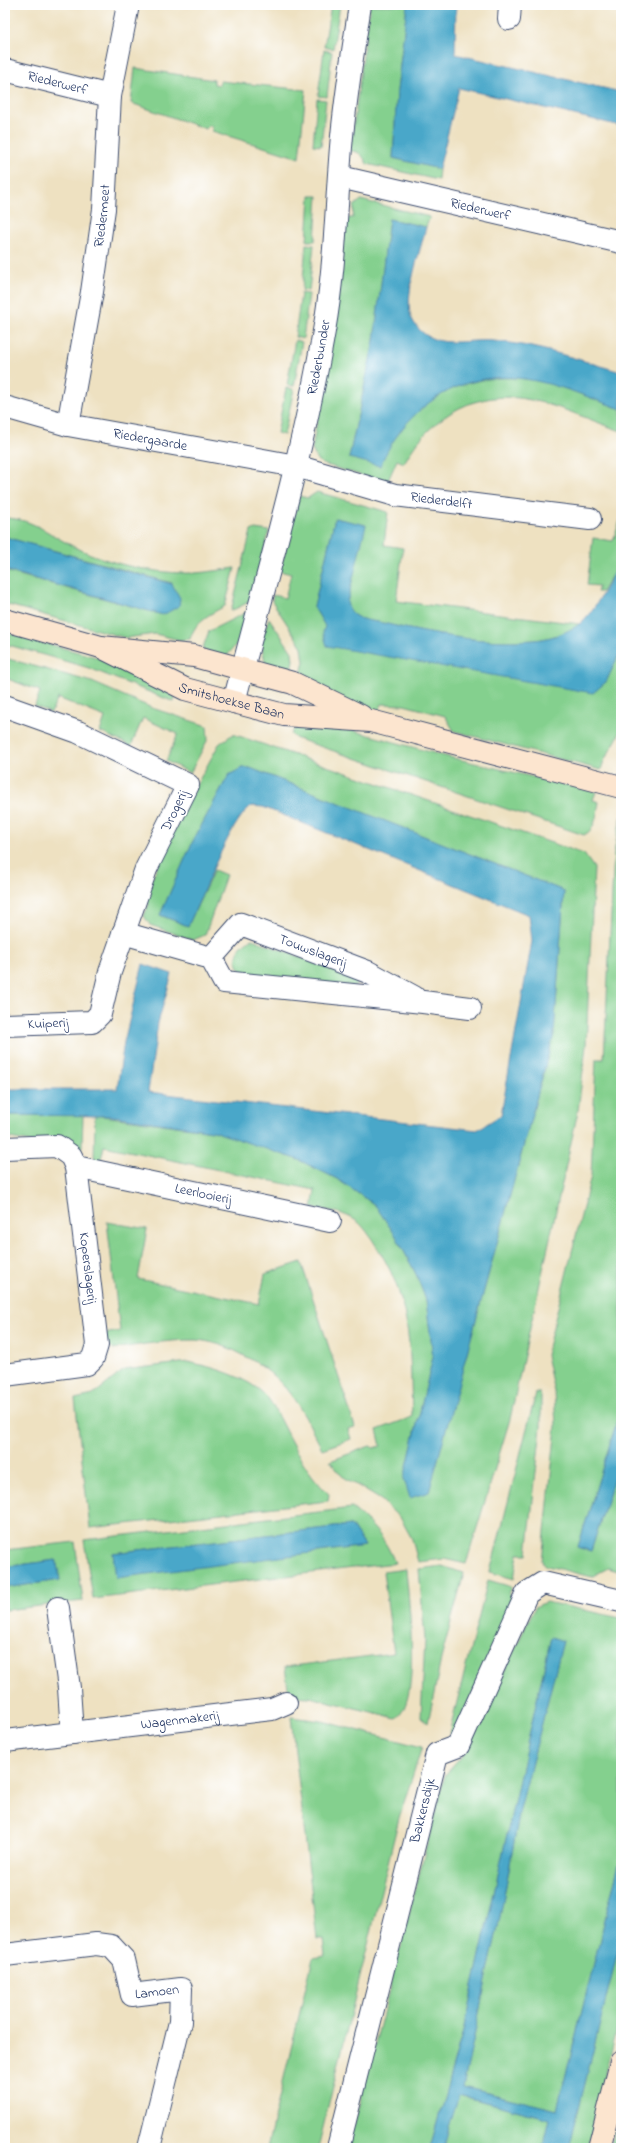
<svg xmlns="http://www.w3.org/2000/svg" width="626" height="2153" font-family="'Indie Flower',sans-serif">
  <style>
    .green { fill: #84d08e; stroke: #508076; fill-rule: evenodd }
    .water { fill: #4aa7c9; stroke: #326b94 }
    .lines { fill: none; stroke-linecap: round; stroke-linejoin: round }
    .street-casing { stroke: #3b4a6d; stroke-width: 24 }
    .secondary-casing { stroke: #3b4a6d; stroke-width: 24 }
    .street { stroke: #fff; stroke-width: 22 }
    .secondary { stroke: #fce5cf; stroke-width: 22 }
    .labels { text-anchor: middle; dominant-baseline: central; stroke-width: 3.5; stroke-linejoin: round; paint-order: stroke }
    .street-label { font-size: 14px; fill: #1b2f5e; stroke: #fff }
  </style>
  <rect width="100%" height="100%" fill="#fff"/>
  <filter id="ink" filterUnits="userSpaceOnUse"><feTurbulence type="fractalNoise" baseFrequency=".025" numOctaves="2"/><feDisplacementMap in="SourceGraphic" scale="8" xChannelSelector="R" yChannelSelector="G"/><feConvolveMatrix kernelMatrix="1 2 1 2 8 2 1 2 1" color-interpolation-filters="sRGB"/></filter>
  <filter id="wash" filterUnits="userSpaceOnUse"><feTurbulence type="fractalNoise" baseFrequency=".012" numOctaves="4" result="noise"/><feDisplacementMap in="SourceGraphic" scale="16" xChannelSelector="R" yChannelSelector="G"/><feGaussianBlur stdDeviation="0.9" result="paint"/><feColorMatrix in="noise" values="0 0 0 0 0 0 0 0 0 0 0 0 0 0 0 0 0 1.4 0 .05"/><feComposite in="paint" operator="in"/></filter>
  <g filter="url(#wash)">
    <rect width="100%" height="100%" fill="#eee1c1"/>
    <path class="green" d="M 331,5 L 340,5 L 333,49 L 324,47 Z
      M 370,5 L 407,5 L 397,91 L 393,158 L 439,169 L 438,180 L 367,164 C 363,156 360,151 350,151 Z
      M 324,50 L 332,52 L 327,97 L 318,96 Z
      M 135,68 L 214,80 L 214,84 L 219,85 L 220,81 L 306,90 L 299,158 L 212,131 L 212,127 L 208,125 L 206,129 L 131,103 Z
      M 317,99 L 326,100 L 321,146 L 313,145 Z
      M 310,196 L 318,196 L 315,241 L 307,241 Z
      M 361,200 L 430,217 L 426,227 L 389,219 L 374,341 L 349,458 L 387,449 C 425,387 486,365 555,385 C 577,392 599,401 621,409 L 621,431 C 589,420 552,402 519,398 C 469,392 427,421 404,463 L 397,460 L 387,483 L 323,464 L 317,460 L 312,449 L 333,336 L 346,218 L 353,218 L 354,206 Z
      M 306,244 L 314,245 L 309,291 L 302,290 Z
      M 301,293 L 309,294 L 303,339 L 295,337 Z
      M 295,340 L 302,342 L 294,386 L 287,385 Z
      M 286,388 L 294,389 L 284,435 L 277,433 Z
      M 317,492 L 388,512 L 384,545 L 403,548 L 396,601 L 580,624 C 566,633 550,639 534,640 C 484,644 432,635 383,623 C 375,621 362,621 354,615 C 350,612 348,608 347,603 L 365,525 L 335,518 L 314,607 L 325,626 L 606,682 L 621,650 L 621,728 C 617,744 605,754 601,770 L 454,731 L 445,716 L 404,705 L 382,704 L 379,711 L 349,703 L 300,677 L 304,662 L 302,647 L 272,601 L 273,595 L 285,598 L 291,574 L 280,571 L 299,496 L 308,498 Z
      M 5,518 C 36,519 50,536 77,548 C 112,565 156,574 195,573 C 208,572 222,570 235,568 L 225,606 C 209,615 196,620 190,639 L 180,640 L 155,634 L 126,638 L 5,604 L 5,571 L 163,615 L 172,583 L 5,537 Z
      M 621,518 L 621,560 L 602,592 L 597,592 L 599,586 L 587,585 L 593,538 L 613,541 Z
      M 255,529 L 269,531 L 251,601 L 231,611 L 251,531 Z
      M 247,612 L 243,636 L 226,657 L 202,650 L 209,631 Z
      M 269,618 L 292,652 L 293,661 L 290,674 L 266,667 L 261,641 Z
      M 5,632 L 114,662 L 130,670 L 156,689 L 176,693 L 174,702 L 89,668 L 5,644 Z
      M 5,658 L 92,682 L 152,708 L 207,726 L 208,739 L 190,773 L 166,761 L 178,734 L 143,718 L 131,746 L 100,732 L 105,717 L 58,698 L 51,713 L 35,706 L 40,691 L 5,678 Z
      M 333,725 L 441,755 L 596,792 L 593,800 L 599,802 C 597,813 596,830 584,835 L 295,738 L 291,734 L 295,728 Z
      M 233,734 L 584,854 L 594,868 L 586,1046 L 578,1111 L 510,1419 L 466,1564 L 444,1559 L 418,1562 L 412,1539 L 401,1519 L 381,1500 L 342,1476 L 330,1461 L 370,1446 L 374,1448 L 381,1446 L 377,1430 L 412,1417 C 410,1356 413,1305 380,1252 C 373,1241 367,1230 358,1222 C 344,1212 328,1210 312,1208 L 315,1190 L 104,1146 L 100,1164 L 94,1162 L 95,1115 L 213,1131 L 255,1144 L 299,1160 L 337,1179 L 375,1205 L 396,1236 L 416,1274 L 426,1300 L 433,1357 L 404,1479 L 429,1492 L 554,1034 L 564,891 L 250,768 L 242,768 L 229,775 L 221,789 L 192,843 L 160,915 L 188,926 L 214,870 L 226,875 L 205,935 L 193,940 L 150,925 L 144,916 L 149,904 L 142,900 L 187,802 L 219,744 Z
      M 621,817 L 621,1408 L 578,1547 L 591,1551 L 621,1456 L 621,1572 L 608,1568 L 591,1577 L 544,1565 L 542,1561 L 556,1426 L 554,1392 L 546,1355 L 591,1176 L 596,1059 L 604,1059 L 614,852 Z
      M 252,939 L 356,978 L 357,984 L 355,986 L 246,975 C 231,964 235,946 252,939 Z
      M 5,1115 L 83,1115 L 82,1147 L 78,1151 L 5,1137 Z
      M 107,1222 L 147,1229 L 138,1279 L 259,1304 L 265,1274 L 301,1262 L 355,1427 L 348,1429 L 351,1439 L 322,1449 C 300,1406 286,1377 241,1354 C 226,1346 211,1341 195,1340 C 167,1340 140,1345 113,1349 L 108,1345 L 104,1334 L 120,1331 Z
      M 188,1362 C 213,1367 248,1377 266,1396 C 272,1402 276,1413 280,1420 C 294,1447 306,1473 329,1494 L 328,1501 L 90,1528 L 75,1399 L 93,1395 L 124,1370 Z
      M 536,1393 L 540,1393 L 541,1396 L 541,1427 L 527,1554 L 518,1554 L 514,1579 L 490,1572 Z
      M 352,1508 C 372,1524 386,1539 395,1563 L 93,1599 L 84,1540 ZM 351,1525 L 365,1546 L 116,1577 L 113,1553 Z
      M 75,1542 L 83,1601 L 5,1610 L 5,1588 L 60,1580 L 56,1560 L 5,1567 L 5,1550 Z
      M 442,1566 L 464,1573 L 441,1659 L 428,1723 L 421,1717 L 425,1640 L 419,1569 Z
      M 406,1569 C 408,1598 422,1702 396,1718 L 310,1697 L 289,1696 L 285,1667 L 394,1653 L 383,1572 Z
      M 488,1580 L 512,1587 L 509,1594 L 517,1597 L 453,1738 L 449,1733 Z
      M 546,1602 L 621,1618 L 621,1856 L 557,2110 L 463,2087 L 502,1907 L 520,1809 L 563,1641 L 551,1637 L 464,2027 L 430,2148 L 348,2148 L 445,1775 L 465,1753 L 535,1607 Z
      M 291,1717 L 322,1721 L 422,1747 L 399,1818 L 318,2148 L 267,2148 L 313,1958 L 325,1956 L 323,1939 L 317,1939 Z
      M 621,1938 L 621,2014 L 587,2148 L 569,2148 Z
      M 458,2095 L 550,2119 L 543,2148 L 443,2148 Z
      M 621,2103 L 621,2148 L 610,2148 Z"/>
    <path class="water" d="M 407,5 L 456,5 L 455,54 L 621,92 L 621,126 L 459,88 L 439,169 L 393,158 L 397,91 Z
      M 389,219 L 426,227 C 421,250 402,299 412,319 C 417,329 426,337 437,340 C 454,345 476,339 494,341 C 538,345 579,360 621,372 L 621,409 C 590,398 558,384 525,379 C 460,369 405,408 380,466 L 349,458 L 374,341 Z
      M 335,518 L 366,525 L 347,602 C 348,608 350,612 354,615 C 362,621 375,621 383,623 C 432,635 484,644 534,640 C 548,639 563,634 575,627 C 593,617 610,579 621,560 L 621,650 L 606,682 L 593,693 L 327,646 L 323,632 L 325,626 L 314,607 Z
      M 5,537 L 172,584 L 180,598 L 179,606 L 163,615 L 5,570 Z
      M 242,768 L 250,768 L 564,891 L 554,1034 L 429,1492 L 410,1498 L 404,1479 L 433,1357 L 426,1300 L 416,1274 L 396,1236 L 375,1205 L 337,1179 L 299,1160 L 213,1131 L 112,1116 L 5,1115 L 5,1089 L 117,1089 L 124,1042 L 143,964 L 172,974 L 158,1023 L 148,1092 L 477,1130 L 501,1115 L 532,941 L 529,915 L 263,807 L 251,806 C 229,823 202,897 188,926 L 160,915 L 192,843 L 221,789 L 229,775 Z
      M 621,1408 L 621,1456 L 591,1551 L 578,1547 Z
      M 351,1525 L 365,1546 L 116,1578 L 113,1553 Z
      M 56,1560 L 60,1580 L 5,1588 L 5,1567 Z
      M 551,1637 L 563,1641 L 520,1809 L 502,1907 L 463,2087 L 557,2110 L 621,1856 L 621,1938 L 569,2148 L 543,2148 L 550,2119 L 459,2095 L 443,2148 L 430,2148 L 464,2027 Z"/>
  </g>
  <g filter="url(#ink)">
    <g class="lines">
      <defs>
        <g id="street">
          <path d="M 509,19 L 510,5"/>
          <path id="s1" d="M 5,70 L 110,96"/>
          <path id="s2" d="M 340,177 L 621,242"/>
          <path id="s3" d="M 5,407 L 68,425 L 296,466 L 395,495 L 590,519"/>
          <path id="s4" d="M 68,425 L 92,292 L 104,209 L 110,96 L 128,5"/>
          <path id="s5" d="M 234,702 C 266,579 302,457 324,331 C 335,270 336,208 341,147 C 345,99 353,52 360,5"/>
          <path d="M 5,706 L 78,732 L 188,785 L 146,869 L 110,972 L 100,1014 L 92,1022 L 5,1025"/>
          <path d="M 123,933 L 211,958 L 224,982 L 423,1002 L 470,1008"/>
          <path id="s6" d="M 211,958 L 241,924 L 368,972 L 414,997"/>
          <path id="s7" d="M 5,1148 L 57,1146 L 71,1156 L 76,1167 L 97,1345 L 93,1358 L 87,1364 L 5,1375"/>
          <path id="s8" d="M 76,1167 L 330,1221"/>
          <path d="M 58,1608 L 69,1688 L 72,1733"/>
          <path id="s9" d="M 5,1741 L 272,1709 L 286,1703"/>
          <path id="s10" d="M 5,1955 L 96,1944 L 111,1946 L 124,1960 L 132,1995 L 181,1989 L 180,2022 L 149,2148"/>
          <path id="s11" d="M 338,2148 L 437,1754 L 458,1746 L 527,1593 L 543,1583 L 621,1601"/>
        </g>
        <g id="secondary">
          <path d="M 5,620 L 101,647 L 194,656 L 293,683 L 361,716"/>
          <path id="s12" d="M 101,647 L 185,689 L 234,702 L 284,715 L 371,721 L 621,787"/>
          <path d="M 599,2148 L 621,2062"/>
        </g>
      </defs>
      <use href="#street" class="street-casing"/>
      <use href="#secondary" class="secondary-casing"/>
      <use href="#street" class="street"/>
      <use href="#secondary" class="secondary"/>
    </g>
  </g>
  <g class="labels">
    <g class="street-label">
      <text stroke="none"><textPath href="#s1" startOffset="54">Riederwerf</textPath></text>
      <text stroke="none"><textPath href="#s2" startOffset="144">Riederwerf</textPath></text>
      <text stroke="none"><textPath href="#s4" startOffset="212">Riedermeet</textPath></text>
      <text stroke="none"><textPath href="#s5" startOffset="355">Riederbunder</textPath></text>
      <text stroke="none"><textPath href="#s3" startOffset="149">Riedergaarde</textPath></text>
      <text stroke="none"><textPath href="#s3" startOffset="447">Riederdelft</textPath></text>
      <text stroke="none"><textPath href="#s12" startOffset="142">Smitshoekse Baan</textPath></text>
      <text transform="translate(175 811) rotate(-64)">Drogerij</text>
      <text stroke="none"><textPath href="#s6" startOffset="122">Touwslagerij</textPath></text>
      <text transform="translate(48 1024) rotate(-2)">Kuiperij</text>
      <text stroke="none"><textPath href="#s8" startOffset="130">Leerlooierij</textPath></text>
      <text stroke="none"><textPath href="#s7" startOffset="183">Koperslagerij</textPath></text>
      <text stroke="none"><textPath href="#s9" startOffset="176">Wagenmakerij</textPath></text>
      <text stroke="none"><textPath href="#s11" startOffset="348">Bakkersdijk</textPath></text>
      <text stroke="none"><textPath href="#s10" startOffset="187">Lamoen</textPath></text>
    </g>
  </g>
  <rect width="626" height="2153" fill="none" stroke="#fff" stroke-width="20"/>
</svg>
